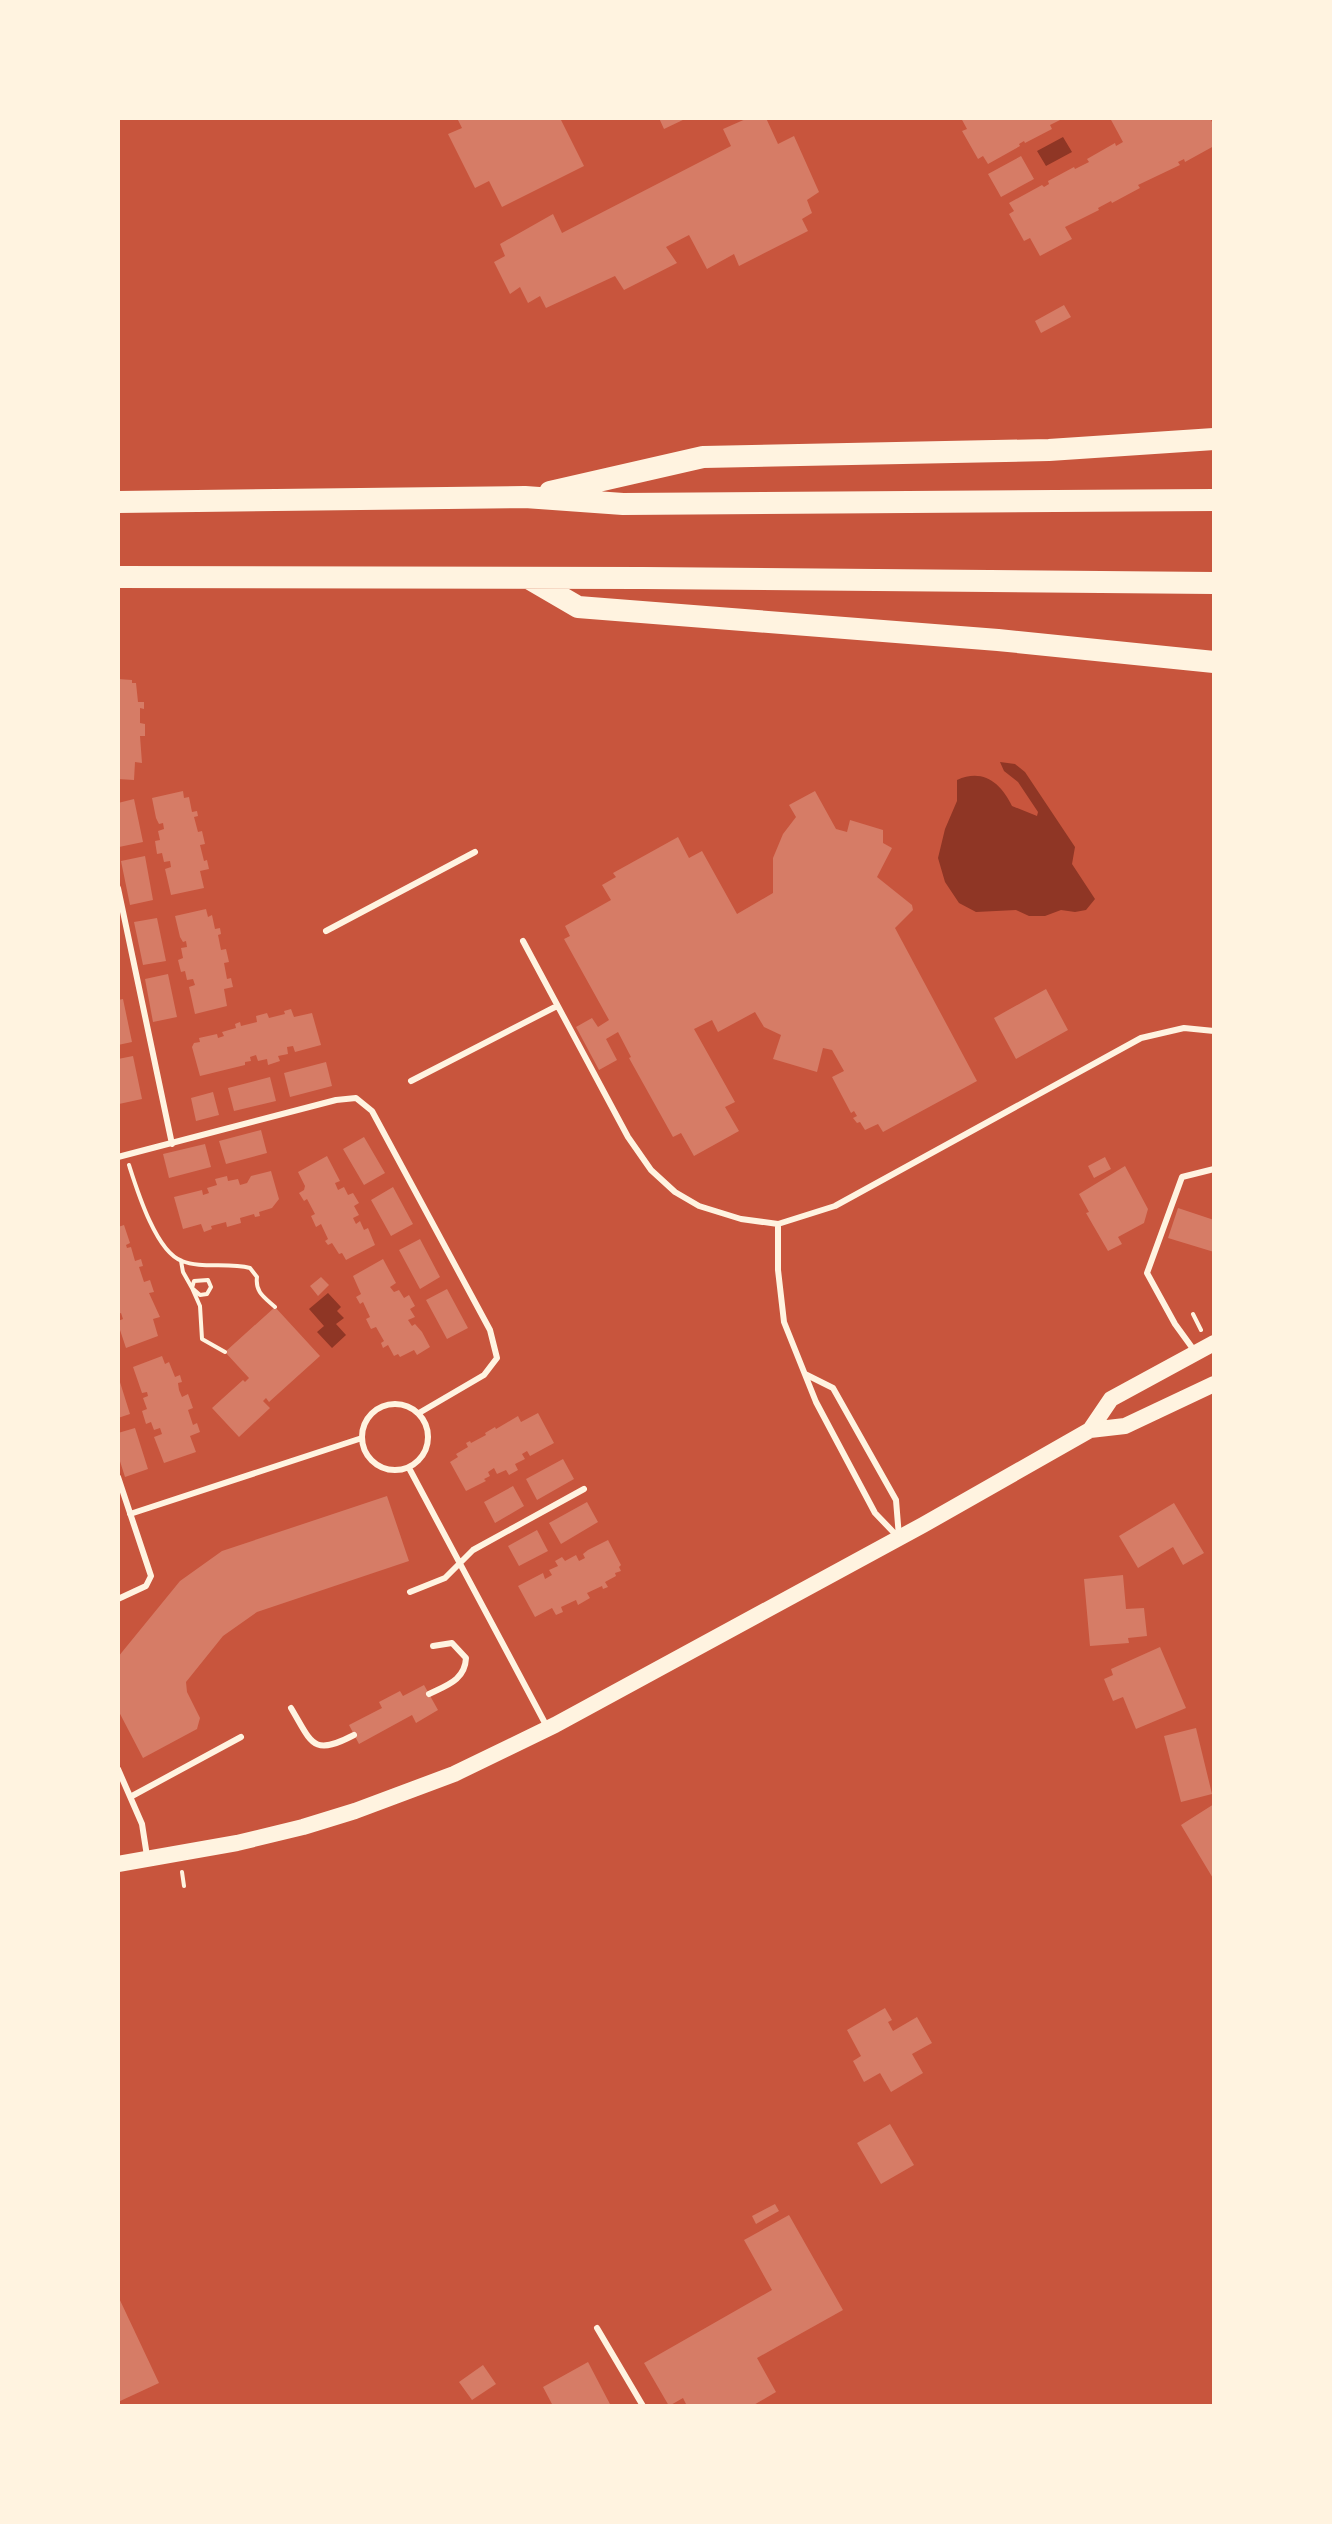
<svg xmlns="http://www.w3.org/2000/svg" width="1332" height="2524" font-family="Arial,sans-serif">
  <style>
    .water { fill: #8f3625 }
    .building { fill: #d67c66 }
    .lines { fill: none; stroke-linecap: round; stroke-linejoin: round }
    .path { stroke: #fff3e0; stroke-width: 4 }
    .service { stroke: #fff3e0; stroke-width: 6 }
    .secondary { stroke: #fff3e0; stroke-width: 16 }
    .motorway { stroke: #fff3e0; stroke-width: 22 }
  </style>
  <rect width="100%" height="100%" fill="#c8553d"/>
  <path class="water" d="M 1063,137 L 1072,152 L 1046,166 L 1037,151 Z
    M 1000,762 L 1015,764 L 1025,772 L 1075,847 L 1072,864 L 1095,899 L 1086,910 L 1075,912 L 1061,910 L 1045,916 L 1029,916 L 1016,910 L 976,912 L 959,903 L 945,882 L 938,858 L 945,829 L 957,801 L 957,780 C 983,768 1001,783 1012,806 L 1037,816 L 1038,812 L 1018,782 L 1004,771 Z
    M 328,1293 L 341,1307 L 337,1311 L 344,1318 L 336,1324 L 346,1335 L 332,1348 L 317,1332 L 324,1326 L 309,1309 Z"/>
  <path class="building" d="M 457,118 L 560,118 L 584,166 L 502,207 L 489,181 L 475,188 L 448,134 L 462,128 Z
    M 659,118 L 687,118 L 664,129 Z
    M 748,118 L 766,118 L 778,144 L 794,136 L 819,192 L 807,200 L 812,213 L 802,219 L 808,231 L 739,266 L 734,254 L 707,269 L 689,235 L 666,247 L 677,263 L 624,290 L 615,276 L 546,308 L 540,296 L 528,303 L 520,287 L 510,294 L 494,262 L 505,256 L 500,244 L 553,214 L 562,233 L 731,146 L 723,129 Z
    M 961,118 L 1064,118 L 1050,125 L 1052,129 L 1025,143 L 1024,141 L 1019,144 L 1020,146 L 988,164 L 983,156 L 978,159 L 962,131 L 967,129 Z
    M 1110,118 L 1210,118 L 1214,126 L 1212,134 L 1214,146 L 1185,162 L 1184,159 L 1178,162 L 1180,165 L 1138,185 L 1140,188 L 1112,203 L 1111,201 L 1098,208 L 1099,210 L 1065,227 L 1072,239 L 1040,256 L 1030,238 L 1024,241 L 1009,214 L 1014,211 L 1009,203 L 1042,185 L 1044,187 L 1049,184 L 1048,181 L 1074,167 L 1075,169 L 1089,162 L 1087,159 L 1115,143 L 1116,146 L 1123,142 Z
    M 1021,156 L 1034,179 L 1001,197 L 988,174 Z
    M 1064,305 L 1071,317 L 1041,333 L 1035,321 Z
    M 118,679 L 132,680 L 132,683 L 136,683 L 138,702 L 144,702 L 144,709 L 140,708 L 140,723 L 145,724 L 145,736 L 140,736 L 142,763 L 135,762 L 134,780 L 118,779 Z
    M 183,791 L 184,798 L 189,797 L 192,812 L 197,811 L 198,816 L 194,817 L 198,832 L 202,831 L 205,844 L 200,845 L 204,861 L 207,860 L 209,869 L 200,871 L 204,888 L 171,895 L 165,869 L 171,867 L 170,861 L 164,862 L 162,853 L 157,854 L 155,841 L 160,840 L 158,831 L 164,829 L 163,823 L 159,824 L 156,818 L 152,798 Z
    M 815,791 L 836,829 L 847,832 L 850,820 L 883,830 L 883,843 L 892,848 L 877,877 L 912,905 L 913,910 L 895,928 L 977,1081 L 883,1132 L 878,1124 L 865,1130 L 860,1122 L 857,1123 L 853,1118 L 857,1116 L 854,1111 L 851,1113 L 832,1077 L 844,1071 L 832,1050 L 823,1048 L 817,1072 L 773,1059 L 781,1035 L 764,1027 L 755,1012 L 718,1032 L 712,1020 L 694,1029 L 735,1102 L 725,1107 L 739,1131 L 694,1156 L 681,1133 L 673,1137 L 629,1058 L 631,1057 L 618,1032 L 606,1039 L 617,1060 L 599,1070 L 576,1027 L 592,1018 L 598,1027 L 609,1020 L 564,939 L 570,936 L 565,926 L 611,900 L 602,885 L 616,877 L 613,873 L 678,837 L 689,858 L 702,851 L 737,914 L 773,893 L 773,858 L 783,834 L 796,817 L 789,805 Z
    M 134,799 L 143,842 L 119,847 L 118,803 Z
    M 145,856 L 153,900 L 130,905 L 121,861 Z
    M 206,909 L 208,917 L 212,915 L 215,929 L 220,928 L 221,934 L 218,935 L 221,950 L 226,949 L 229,962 L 224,963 L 227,979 L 231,978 L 233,987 L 224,989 L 227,1006 L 195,1014 L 189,987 L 195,985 L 193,979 L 187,980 L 185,971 L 181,972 L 178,960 L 183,958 L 181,948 L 187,947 L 186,941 L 183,942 L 180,937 L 175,916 Z
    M 157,918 L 166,961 L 143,965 L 134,922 Z
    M 168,974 L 177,1017 L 153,1022 L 145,979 Z
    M 1046,989 L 1068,1030 L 1016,1059 L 994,1018 Z
    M 123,999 L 132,1042 L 118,1045 L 118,1000 Z
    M 291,1009 L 294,1017 L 312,1013 L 321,1045 L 295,1052 L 293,1046 L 287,1047 L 288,1054 L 278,1056 L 280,1061 L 268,1065 L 267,1059 L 258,1061 L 256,1055 L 250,1057 L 251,1061 L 245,1062 L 245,1065 L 200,1076 L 192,1047 L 194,1043 L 200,1042 L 199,1038 L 217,1034 L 218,1038 L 224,1036 L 222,1032 L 236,1028 L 235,1024 L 240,1022 L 241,1026 L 257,1022 L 256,1016 L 267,1013 L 269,1018 L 285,1014 L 284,1011 Z
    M 133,1056 L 142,1099 L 119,1104 L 118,1059 Z
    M 326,1062 L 332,1086 L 290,1097 L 284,1073 Z
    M 270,1077 L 276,1101 L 234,1111 L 228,1088 Z
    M 213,1092 L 219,1115 L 196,1121 L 191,1098 Z
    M 261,1130 L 267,1153 L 226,1164 L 219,1141 Z
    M 364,1137 L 385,1173 L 364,1185 L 343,1149 Z
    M 205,1144 L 211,1167 L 169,1178 L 163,1154 Z
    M 327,1156 L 340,1181 L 335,1183 L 338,1190 L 344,1187 L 348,1195 L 353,1193 L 359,1203 L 354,1206 L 359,1215 L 353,1218 L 356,1224 L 360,1221 L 364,1230 L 368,1228 L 375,1245 L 346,1260 L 342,1253 L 339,1254 L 332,1243 L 328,1245 L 325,1241 L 328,1239 L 321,1224 L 316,1227 L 311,1216 L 315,1214 L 307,1199 L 304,1201 L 299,1193 L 304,1190 L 305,1186 L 298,1172 Z
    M 1105,1157 L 1111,1169 L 1094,1178 L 1088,1166 Z
    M 1125,1166 L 1148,1209 L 1144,1223 L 1118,1237 L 1122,1244 L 1108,1251 L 1086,1213 L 1089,1212 L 1079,1194 Z
    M 271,1171 L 279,1199 L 272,1208 L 259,1212 L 260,1216 L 255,1217 L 254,1214 L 240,1218 L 241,1223 L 227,1227 L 226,1222 L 211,1226 L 212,1229 L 204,1232 L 201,1224 L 183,1229 L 174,1197 L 202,1190 L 203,1195 L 209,1193 L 207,1188 L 217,1185 L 215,1179 L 227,1176 L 228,1181 L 238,1179 L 240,1185 L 247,1183 L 251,1176 Z
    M 393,1187 L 413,1224 L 391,1236 L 371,1200 Z
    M 1178,1208 L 1214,1220 L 1214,1252 L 1168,1238 Z
    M 124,1225 L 130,1243 L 126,1245 L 127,1248 L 131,1247 L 135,1261 L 141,1259 L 143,1266 L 139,1267 L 144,1282 L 150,1280 L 154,1292 L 149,1293 L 160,1317 L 153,1319 L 158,1336 L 126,1348 L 118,1324 L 118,1321 L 123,1319 L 121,1313 L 118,1314 L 118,1227 Z
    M 420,1239 L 440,1277 L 420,1289 L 399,1250 Z
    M 383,1259 L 396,1283 L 390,1287 L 394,1292 L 399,1290 L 404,1298 L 409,1295 L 415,1306 L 410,1309 L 415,1317 L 408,1320 L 412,1326 L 415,1324 L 422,1332 L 430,1347 L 417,1355 L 414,1350 L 400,1357 L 398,1354 L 394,1356 L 388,1345 L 383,1348 L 381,1343 L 384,1341 L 376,1327 L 371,1329 L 366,1319 L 370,1317 L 363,1302 L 360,1304 L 356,1297 L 361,1294 L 353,1276 Z
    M 321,1277 L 329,1285 L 318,1296 L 310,1286 Z
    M 447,1289 L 468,1328 L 447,1339 L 426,1300 Z
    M 275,1307 L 320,1356 L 269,1402 L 266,1398 L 263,1401 L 270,1408 L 239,1437 L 212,1408 L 243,1380 L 245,1382 L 249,1378 L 225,1352 Z
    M 162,1356 L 165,1364 L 169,1362 L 175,1377 L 180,1375 L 182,1382 L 178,1383 L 179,1390 L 182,1397 L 188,1394 L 193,1408 L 188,1410 L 193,1425 L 197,1423 L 200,1432 L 190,1436 L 196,1452 L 164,1463 L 154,1437 L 162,1434 L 160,1428 L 154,1430 L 151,1422 L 146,1424 L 142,1411 L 147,1409 L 143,1398 L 148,1396 L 147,1392 L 142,1393 L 133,1367 Z
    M 119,1379 L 130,1414 L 118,1418 L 118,1380 Z
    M 538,1413 L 554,1443 L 530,1456 L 527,1451 L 522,1454 L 525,1459 L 515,1464 L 518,1470 L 509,1475 L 506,1470 L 497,1474 L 494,1468 L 488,1472 L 490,1476 L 484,1479 L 486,1481 L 466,1491 L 450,1462 L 458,1457 L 456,1454 L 468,1447 L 466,1443 L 470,1441 L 471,1443 L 486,1435 L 485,1433 L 495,1427 L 496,1429 L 518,1416 L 521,1422 Z
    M 135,1428 L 148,1469 L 125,1477 L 118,1455 L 118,1433 Z
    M 563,1459 L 574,1479 L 537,1500 L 526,1479 Z
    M 513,1486 L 524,1506 L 495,1523 L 484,1502 Z
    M 387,1496 L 409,1561 L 257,1612 L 223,1636 L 186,1682 L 187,1692 L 200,1718 L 197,1729 L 143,1758 L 118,1710 L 118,1657 L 180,1581 L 222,1551 Z
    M 587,1502 L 598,1522 L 561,1544 L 549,1523 Z
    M 1174,1503 L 1204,1553 L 1183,1565 L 1173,1547 L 1138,1568 L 1119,1536 Z
    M 537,1530 L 548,1551 L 519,1566 L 508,1546 Z
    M 608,1540 L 621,1565 L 619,1567 L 621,1571 L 615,1573 L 616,1576 L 605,1582 L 608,1587 L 603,1589 L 602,1586 L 587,1593 L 590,1598 L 578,1605 L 576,1600 L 561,1607 L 563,1612 L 556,1615 L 552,1608 L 535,1617 L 518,1586 L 543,1573 L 545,1579 L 552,1575 L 549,1570 L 558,1566 L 555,1561 L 562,1557 L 565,1561 L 576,1555 L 579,1561 L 585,1558 L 583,1554 L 588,1550 Z
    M 1123,1575 L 1126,1609 L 1144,1608 L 1147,1636 L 1128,1638 L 1129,1643 L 1090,1646 L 1084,1579 Z
    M 1160,1647 L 1186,1708 L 1136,1729 L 1123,1697 L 1113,1701 L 1104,1679 L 1113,1675 L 1111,1669 Z
    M 424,1685 L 438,1710 L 416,1723 L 412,1715 L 359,1744 L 349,1725 L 382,1708 L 379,1702 L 400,1691 L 403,1696 Z
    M 1196,1728 L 1212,1794 L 1181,1802 L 1164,1736 Z
    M 1214,1804 L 1214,1880 L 1181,1825 Z
    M 885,2008 L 892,2020 L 888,2022 L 893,2031 L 917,2017 L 932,2043 L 912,2054 L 923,2073 L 891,2092 L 880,2073 L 864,2082 L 853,2061 L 861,2056 L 847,2030 Z
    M 890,2124 L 914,2165 L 881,2184 L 857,2143 Z
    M 775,2204 L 779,2211 L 756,2224 L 752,2216 Z
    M 789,2215 L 843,2310 L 757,2358 L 776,2392 L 752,2406 L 687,2406 L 683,2398 L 669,2406 L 644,2363 L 772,2290 L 744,2240 Z
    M 118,2296 L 159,2383 L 118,2402 Z
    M 588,2362 L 611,2406 L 553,2406 L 543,2387 Z
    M 483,2365 L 496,2384 L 472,2400 L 459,2382 Z"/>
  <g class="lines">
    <path class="path" d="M 129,1165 C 137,1190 156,1252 182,1261 C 201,1269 229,1262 250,1268 L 257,1277 C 255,1292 264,1297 275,1307
      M 181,1261 L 183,1272 L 192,1288 L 194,1281 L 208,1280 L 211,1287 L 207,1294 L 200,1295 L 192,1288 L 200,1306 L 202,1339 L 225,1352
      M 1193,1314 L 1201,1330
      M 182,1872 L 184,1886"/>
    <path class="service" d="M 118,888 L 172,1144
      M 326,931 L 475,852
      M 523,941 L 628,1137 L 651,1170 L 675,1192 L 699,1206 L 741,1219 L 778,1224 L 835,1206 L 1141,1038 L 1184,1028 L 1214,1031
      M 411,1081 L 557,1006
      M 118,1157 L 336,1100 L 356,1098 L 372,1111 L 490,1330 L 497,1358 L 484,1375 L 419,1413
      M 778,1224 L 778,1270 L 784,1322 L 816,1402 L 875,1513 L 899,1538
      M 1196,1353 L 1175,1324 L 1147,1273 L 1182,1177 L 1214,1169
      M 805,1374 L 833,1388 L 896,1500 L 899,1537
      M362 1437a33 33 0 1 1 66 0a33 33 0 1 1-66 0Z
      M 409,1468 L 546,1725
      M 118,1477 L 151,1576 L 146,1586 L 118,1599
      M 130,1514 L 362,1438
      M 410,1592 L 445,1578 L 473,1550 L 584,1489
      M 429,1694 C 447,1685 465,1680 466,1658 L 452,1643 L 433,1646
      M 291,1708 C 312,1743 312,1757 354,1735
      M 118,1769 L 142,1824 L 147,1856
      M 132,1796 L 241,1737
      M 597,2328 L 643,2406"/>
    <path class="secondary" d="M 1090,1430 L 1111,1399 L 1214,1343
      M 118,1864 L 237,1843 L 303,1827 L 355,1811 L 454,1774 L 555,1725 L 923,1525 L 1090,1430 L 1125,1426 L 1214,1384"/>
    <path class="motorway" d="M 550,492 L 703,457 L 1049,450 L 1214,439
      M 118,502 L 525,497 L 623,504 L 1214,500
      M 118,577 L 643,578 L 1214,583
      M 530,579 L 578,607 L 998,640 L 1214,662"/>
  </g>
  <rect width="1332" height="2524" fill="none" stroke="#fff3e0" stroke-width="240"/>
</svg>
